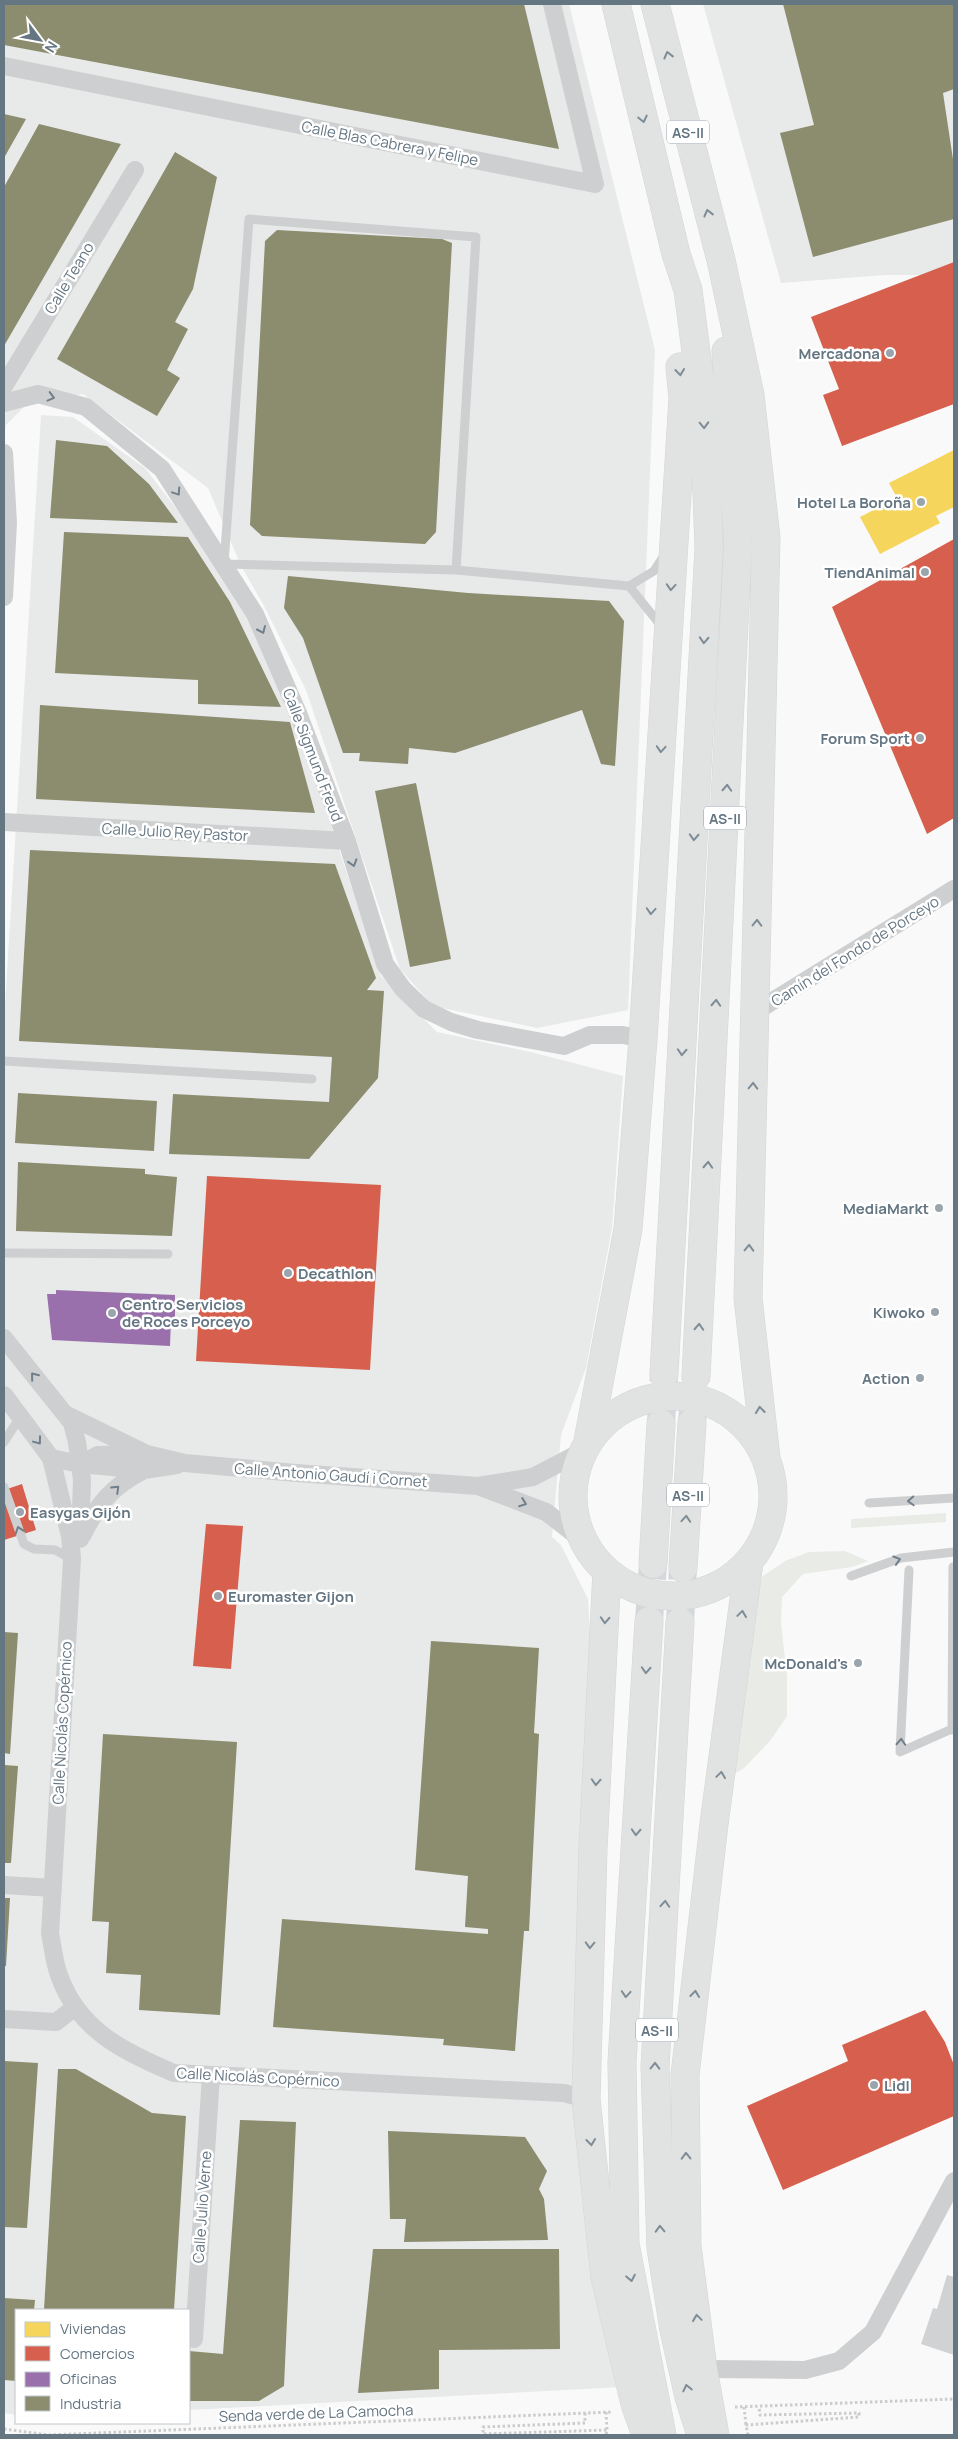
<svg xmlns="http://www.w3.org/2000/svg" width="958" height="2439" font-family="Manrope,sans-serif">
  <style>
    .built { fill: #e8e9e9 }
    .green { fill: #e8ebe6 }
    .homes { fill: #f6d55c }
    .shops { fill: #d6604d }
    .offices { fill: #9970ab }
    .industry { fill: #8c8c6e }
    .building { fill: #d0d2d3 }
    .lines { fill: none; stroke-linecap: round; stroke-linejoin: round }
    .highway-tunnel { stroke: #d4d8dc; stroke-width: 28; stroke-dasharray: 28 14; stroke-linecap: butt }
    .highway-casing { stroke: #d5d6d6; stroke-width: 29 }
    .path { stroke: #cbcccd; stroke-width: 3; stroke-dasharray: 2.5 2.5; stroke-linecap: butt }
    .lane { stroke: #cecfd0; stroke-width: 9 }
    .street { stroke: #cecfd0; stroke-width: 18 }
    .highway { stroke: #e1e2e2; stroke-width: 28 }
    .oneway { stroke: #7e8c96 }
    .oneway2 { stroke: #707f8b }
    .poi-dot { fill: #99a4ac; stroke: #fff; stroke-width: 2 }
    .labels { text-anchor: middle; dominant-baseline: central; stroke-width: 5; stroke-linejoin: round; paint-order: stroke }
    .shield { fill: #fff; stroke: #939fa8; stroke-width: 1 }
    .shield-label { font-size: 14px; font-weight: bold; fill: #657683 }
    .street-label { font-size: 15px; fill: #657683; stroke: #fff }
    .poi-label { font-size: 15px; font-weight: bold; fill: #657683; stroke: #fff; text-anchor: end }
  </style>
  <rect width="100%" height="100%" fill="#f9f9f9"/>
  <path class="built" d="M 4,4 L 569,4 L 655,350 L 628,1010 L 537,1028 L 433,1006 L 400,969 L 306,690 L 263,604 L 241,566 L 208,488 L 83,394 L 24,407 L 6,425 L 4,434 Z
    M 703,4 L 954,4 L 954,275 L 885,275 L 781,283 Z
    M 41,415 L 73,417 L 145,468 L 188,524 L 241,603 L 303,741 L 381,976 L 437,1032 L 535,1053 L 623,1076 L 612,1228 L 586,1368 L 561,1435 L 552,1537 L 561,1545 L 588,1599 L 590,1633 L 576,2093 L 623,2387 L 189,2410 L 189,2310 L 16,2310 L 16,2415 L 4,2413 L 4,1023 Z"/>
  <path class="green" d="M 946,1513 L 946,1522 L 851,1528 L 851,1519 Z
    M 845,1551 L 868,1561 L 852,1567 L 803,1574 L 782,1597 L 781,1623 L 787,1677 L 787,1716 L 770,1741 L 744,1768 L 734,1774 L 754,1608 L 763,1576 L 785,1561 L 809,1552 Z"/>
  <path class="homes" d="M 954,450 L 954,507 L 936,516 L 940,523 L 880,554 L 860,517 L 897,498 L 889,483 Z"/>
  <path class="shops" d="M 954,262 L 954,404 L 842,446 L 823,395 L 839,389 L 811,317 Z
    M 954,539 L 954,818 L 927,834 L 832,607 Z
    M 207,1176 L 381,1185 L 370,1370 L 196,1361 Z
    M 22,1484 L 36,1530 L 4,1540 L 4,1490 Z
    M 206,1524 L 243,1526 L 231,1669 L 193,1666 Z
    M 925,2010 L 945,2042 L 954,2065 L 954,2116 L 783,2190 L 747,2106 L 848,2061 L 842,2045 Z"/>
  <path class="offices" d="M 56,1290 L 175,1295 L 175,1318 L 171,1318 L 170,1346 L 52,1340 L 47,1294 L 56,1294 Z"/>
  <path class="industry" d="M 4,4 L 524,4 L 559,149 L 4,45 Z
    M 783,4 L 954,4 L 954,89 L 943,93 L 954,166 L 954,219 L 813,257 L 780,133 L 814,125 Z
    M 4,114 L 26,119 L 4,158 Z
    M 39,124 L 121,144 L 4,346 L 4,187 Z
    M 175,152 L 217,177 L 193,289 L 175,322 L 188,329 L 167,370 L 180,378 L 157,416 L 57,359 Z
    M 277,230 L 442,239 L 452,243 L 436,532 L 425,544 L 262,536 L 250,525 L 265,241 Z
    M 56,440 L 107,446 L 149,484 L 178,523 L 50,518 Z
    M 64,532 L 188,537 L 230,602 L 281,707 L 198,704 L 198,680 L 55,673 Z
    M 288,576 L 468,593 L 609,601 L 624,621 L 615,766 L 601,764 L 582,710 L 455,753 L 409,748 L 408,764 L 359,761 L 360,753 L 343,753 L 303,638 L 284,608 Z
    M 40,705 L 290,722 L 315,813 L 36,799 Z
    M 416,783 L 451,959 L 410,967 L 375,791 Z
    M 30,850 L 335,864 L 376,978 L 367,990 L 384,991 L 378,1078 L 309,1159 L 169,1154 L 173,1094 L 329,1102 L 332,1057 L 19,1041 Z
    M 18,1093 L 157,1101 L 154,1151 L 15,1143 Z
    M 18,1162 L 145,1169 L 145,1174 L 177,1177 L 172,1236 L 16,1231 Z
    M 4,1632 L 18,1633 L 10,1754 L 4,1753 Z
    M 431,1641 L 539,1648 L 534,1733 L 539,1734 L 529,1931 L 524,1931 L 515,2051 L 443,2045 L 444,2039 L 273,2027 L 282,1919 L 488,1934 L 488,1929 L 465,1927 L 468,1876 L 415,1870 Z
    M 103,1734 L 237,1742 L 220,2015 L 139,2010 L 141,1975 L 106,1973 L 109,1922 L 92,1921 Z
    M 4,1765 L 18,1766 L 11,1863 L 4,1863 Z
    M 4,1898 L 10,1898 L 6,1966 L 4,1966 Z
    M 4,2061 L 38,2063 L 27,2228 L 4,2227 Z
    M 58,2069 L 76,2069 L 152,2113 L 186,2116 L 174,2310 L 44,2310 Z
    M 240,2120 L 296,2122 L 284,2386 L 259,2401 L 189,2401 L 189,2351 L 223,2354 Z
    M 388,2131 L 525,2137 L 547,2171 L 539,2189 L 544,2199 L 548,2240 L 404,2242 L 406,2219 L 390,2219 Z
    M 373,2249 L 559,2249 L 560,2349 L 439,2350 L 439,2389 L 358,2393 Z
    M 4,2298 L 35,2300 L 34,2310 L 16,2310 L 16,2381 L 4,2380 Z"/>
  <path class="building" d="M 947,2275 L 954,2277 L 954,2355 L 921,2344 L 933,2308 L 937,2309 Z"/>
  <g class="lines">
    <path class="highway-tunnel" d="M 692,1423 L 696,1376
      M 661,1424 L 664,1374
      M 649,1621 L 653,1564
      M 680,1622 L 683,1568"/>
    <defs>
      <path id="highway" d="M 616,4 L 676,254 L 688,290 L 704,413 L 709,548 L 664,1374
        M 655,4 L 721,260 L 750,395 L 766,538 L 748,1298 L 766,1458
        M 696,1376 L 738,544 L 726,351
        M573 1496a100 100 0 1 1 200 0a100 100 0 1 1-200 0Z
        M 588,1441 L 628,1229 L 643,1039 L 683,398 L 680,367
        M 653,1564 L 661,1424
        M 683,1568 L 692,1423
        M 607,1571 L 593,1849 L 586,2099 L 605,2277 L 635,2404 L 646,2435
        M 649,1621 L 622,2062 L 625,2244 L 662,2435
        M 680,1622 L 655,2067 L 661,2248 L 674,2330 L 689,2397 L 699,2429
        M 715,2435 L 703,2369 L 687,2246 L 685,2075 L 714,1824 L 749,1562"/>
    </defs>
    <use href="#highway" class="highway-casing"/>
    <path class="path" d="M 735,2407 L 954,2399
      M 744,2407 L 746,2425
      M 606,2412 L 607,2430
      M 585,2413 L 585,2423 L 483,2427 L 483,2434 L 607,2430 L 606,2435
      M 4,2429 L 49,2435 L 612,2412
      M 748,2435 L 746,2425 L 859,2417 L 859,2413 L 760,2415 L 759,2407"/>
    <path class="lane" d="M 456,570 L 476,237 L 249,219 L 224,564 L 456,570 L 629,586 L 654,571 L 665,554
      M 629,586 L 662,627
      M 4,1061 L 312,1079
      M 4,1253 L 168,1254
      M 4,1442 L 20,1417
      M 4,1487 L 24,1544 L 34,1549 L 55,1550 L 72,1559
      M 869,1503 L 954,1498
      M 909,1570 L 900,1752 L 954,1728
      M 851,1576 L 901,1558 L 954,1552
      M 952,1730 L 953,1567"/>
    <path class="street" d="M 4,66 L 595,184 L 552,4
      M 4,386 L 135,170
      M 4,403 L 38,394 L 86,407 L 162,469 L 255,614 L 298,713 L 347,841 L 385,964 L 403,989 L 424,1009 L 451,1022 L 478,1030 L 564,1046 L 590,1035 L 623,1035 L 643,1039
      M 4,453 L 8,523 L 4,597
      M 4,822 L 347,841
      M 755,1012 L 954,889
      M 4,1338 L 72,1423 L 77,1442 L 82,1480 L 80,1539
      M 4,1395 L 51,1458 L 70,1536 L 72,1559 L 50,1934 C 53,1947 54,1962 59,1975 C 78,2030 124,2052 174,2073 L 564,2093 L 586,2099
      M 65,1414 L 147,1454 L 185,1463 L 296,1473 L 478,1486 L 533,1477 L 581,1452
      M 51,1458 L 80,1464 L 144,1470 L 177,1465
      M 87,1461 L 98,1455 L 141,1454
      M 478,1486 L 546,1512 L 581,1539
      M 82,1536 C 98,1504 111,1487 144,1470
      M 4,1885 L 53,1888
      M 4,2019 L 56,2022 L 74,2008
      M 194,2339 L 211,2075
      M 703,2369 L 805,2370 L 839,2361 L 873,2332 L 954,2181"/>
    <use href="#highway" class="highway"/>
  </g>
  <defs><path id="oneway-chevron" d="M-2-3.5L2.5 0L-2 3.5" fill="none" stroke-width="1.6" stroke-linecap="round" stroke-linejoin="round" transform="scale(1.25)"/></defs>
  <g class="oneway">
    <use href="#oneway-chevron" transform="translate(668 55) rotate(-104)"/>
    <use href="#oneway-chevron" transform="translate(643 119) rotate(77)"/>
    <use href="#oneway-chevron" transform="translate(708 213) rotate(-104)"/>
    <use href="#oneway-chevron" transform="translate(680 372) rotate(84)"/>
    <use href="#oneway-chevron" transform="translate(704 425) rotate(88)"/>
    <use href="#oneway-chevron" transform="translate(671 587) rotate(94)"/>
    <use href="#oneway-chevron" transform="translate(704 640) rotate(93)"/>
    <use href="#oneway-chevron" transform="translate(661 749) rotate(94)"/>
    <use href="#oneway-chevron" transform="translate(727 788) rotate(-87)"/>
    <use href="#oneway-chevron" transform="translate(694 837) rotate(93)"/>
    <use href="#oneway-chevron" transform="translate(651 911) rotate(94)"/>
    <use href="#oneway-chevron" transform="translate(757 923) rotate(-89)"/>
    <use href="#oneway-chevron" transform="translate(716 1003) rotate(-87)"/>
    <use href="#oneway-chevron" transform="translate(682 1052) rotate(93)"/>
    <use href="#oneway-chevron" transform="translate(753 1086) rotate(-88)"/>
    <use href="#oneway-chevron" transform="translate(708 1165) rotate(-87)"/>
    <use href="#oneway-chevron" transform="translate(749 1248) rotate(-88)"/>
    <use href="#oneway-chevron" transform="translate(699 1327) rotate(-87)"/>
    <use href="#oneway-chevron" transform="translate(760 1410) rotate(-96)"/>
    <use href="#oneway-chevron" transform="translate(686 1519) rotate(-86)"/>
    <use href="#oneway-chevron" transform="translate(742 1614) rotate(-82)"/>
    <use href="#oneway-chevron" transform="translate(605 1620) rotate(93)"/>
    <use href="#oneway-chevron" transform="translate(646 1670) rotate(93)"/>
    <use href="#oneway-chevron" transform="translate(721 1775) rotate(-82)"/>
    <use href="#oneway-chevron" transform="translate(596 1782) rotate(93)"/>
    <use href="#oneway-chevron" transform="translate(636 1832) rotate(93)"/>
    <use href="#oneway-chevron" transform="translate(665 1904) rotate(-86)"/>
    <use href="#oneway-chevron" transform="translate(590 1945) rotate(92)"/>
    <use href="#oneway-chevron" transform="translate(626 1994) rotate(94)"/>
    <use href="#oneway-chevron" transform="translate(695 1994) rotate(-84)"/>
    <use href="#oneway-chevron" transform="translate(655 2066) rotate(-89)"/>
    <use href="#oneway-chevron" transform="translate(591 2142) rotate(84)"/>
    <use href="#oneway-chevron" transform="translate(686 2156) rotate(-91)"/>
    <use href="#oneway-chevron" transform="translate(660 2229) rotate(-92)"/>
    <use href="#oneway-chevron" transform="translate(631 2278) rotate(79)"/>
    <use href="#oneway-chevron" transform="translate(697 2318) rotate(-98)"/>
    <use href="#oneway-chevron" transform="translate(687 2388) rotate(-103)"/>
  </g>
  <g class="oneway2">
    <use href="#oneway-chevron" transform="translate(51 397) rotate(15)"/>
    <use href="#oneway-chevron" transform="translate(177 492) rotate(56)"/>
    <use href="#oneway-chevron" transform="translate(262 630) rotate(66)"/>
    <use href="#oneway-chevron" transform="translate(353 863) rotate(73)"/>
    <use href="#oneway-chevron" transform="translate(34 1376) rotate(-129)"/>
    <use href="#oneway-chevron" transform="translate(38 1441) rotate(53)"/>
    <use href="#oneway-chevron" transform="translate(116 1489) rotate(-44)"/>
    <use href="#oneway-chevron" transform="translate(911 1501) rotate(177)"/>
    <use href="#oneway-chevron" transform="translate(523 1503) rotate(21)"/>
    <use href="#oneway-chevron" transform="translate(19 1530) rotate(-109)"/>
    <use href="#oneway-chevron" transform="translate(897 1560) rotate(-17)"/>
    <use href="#oneway-chevron" transform="translate(901 1742) rotate(-87)"/>
  </g>
  <g class="poi-dot">
    <circle cx="890" cy="353" r="5"/>
    <circle cx="921" cy="502" r="5"/>
    <circle cx="925" cy="572" r="5"/>
    <circle cx="920" cy="738" r="5"/>
    <circle cx="939" cy="1208" r="5"/>
    <circle cx="288" cy="1273" r="5"/>
    <circle cx="935" cy="1312" r="5"/>
    <circle cx="112" cy="1313" r="5"/>
    <circle cx="920" cy="1378" r="5"/>
    <circle cx="20" cy="1512" r="5"/>
    <circle cx="218" cy="1596" r="5"/>
    <circle cx="858" cy="1663" r="5"/>
    <circle cx="874" cy="2085" r="5"/>
  </g>
  <g class="labels">
    <g class="shield">
      <rect x="667" y="120.5" width="42" height="23" rx="4"/>
      <rect x="704" y="806.5" width="42" height="23" rx="4"/>
      <rect x="667" y="1483.5" width="42" height="23" rx="4"/>
      <rect x="636" y="2018.5" width="42" height="23" rx="4"/>
    </g>
    <g class="shield-label">
      <text x="688" y="132">AS-II</text>
      <text x="725" y="818">AS-II</text>
      <text x="688" y="1495">AS-II</text>
      <text x="657" y="2030">AS-II</text>
    </g>
    <g class="street-label">
      <text transform="translate(390 143) rotate(11)">Calle Blas Cabrera y Felipe</text>
      <text transform="translate(69 278) rotate(-59)">Calle Teano</text>
      <text transform="translate(313 755) rotate(69)">Calle Sigmund Freud</text>
      <text transform="translate(175 832) rotate(3)">Calle Julio Rey Pastor</text>
      <text transform="translate(855 951) rotate(-32)">Camín del Fondo de Porceyo</text>
      <text transform="translate(331 1475) rotate(4)">Calle Antonio Gaudí i Cornet</text>
      <text transform="translate(62 1723) rotate(-87)">Calle Nicolás Copérnico</text>
      <text transform="translate(258 2077) rotate(3)">Calle Nicolás Copérnico</text>
      <text transform="translate(202 2207) rotate(-86)">Calle Julio Verne</text>
      <text transform="translate(316 2413) rotate(-2)">Senda verde de La Camocha</text>
    </g>
    <g class="poi-label">
      <text x="880" y="353">Mercadona</text>
      <text x="911" y="502">Hotel La Boroña</text>
      <text x="915" y="572">TiendAnimal</text>
      <text x="910" y="738">Forum Sport</text>
      <text x="929" y="1208">MediaMarkt</text>
      <text x="298" y="1273" text-anchor="start">Decathlon</text>
      <text x="122" y="1304" text-anchor="start">Centro Servicios<tspan x="122" dy="17">de Roces Porceyo</tspan></text>
      <text x="925" y="1312">Kiwoko</text>
      <text x="910" y="1378">Action</text>
      <text x="30" y="1512" text-anchor="start">Easygas Gijón</text>
      <text x="228" y="1596" text-anchor="start">Euromaster Gijon</text>
      <text x="848" y="1663">McDonald's</text>
      <text x="884" y="2085" text-anchor="start">Lidl</text>
    </g>
  </g>
  <rect width="958" height="2439" fill="none" stroke="#657683" stroke-width="10"/>
  <rect x="15" y="2309" width="175" height="115" fill="#ffffff" stroke="#c1c8cd"/>
  <rect x="25" y="2322" width="25" height="15" fill="#f6d55c" stroke="#c1c8cd"/>
  <text x="60" y="2334" font-size="15" fill="#657683">Viviendas</text>
  <rect x="25" y="2346" width="25" height="15" fill="#d6604d" stroke="#c1c8cd"/>
  <text x="60" y="2359" font-size="15" fill="#657683">Comercios</text>
  <rect x="25" y="2372" width="25" height="15" fill="#9970ab" stroke="#c1c8cd"/>
  <text x="60" y="2384" font-size="15" fill="#657683">Oficinas</text>
  <rect x="25" y="2396" width="25" height="15" fill="#8c8c6e" stroke="#c1c8cd"/>
  <text x="60" y="2409" font-size="15" fill="#657683">Industria</text>
  <g transform="translate(40 40) rotate(122)" stroke="#ffffff" stroke-width="4" paint-order="stroke">
  <path d="M0-4L9 19L0 12L-9 19Z" fill="#657683"/>
  <text y="-8" font-size="14" font-weight="bold" text-anchor="middle" fill="#657683">N</text>
  </g>
</svg>
